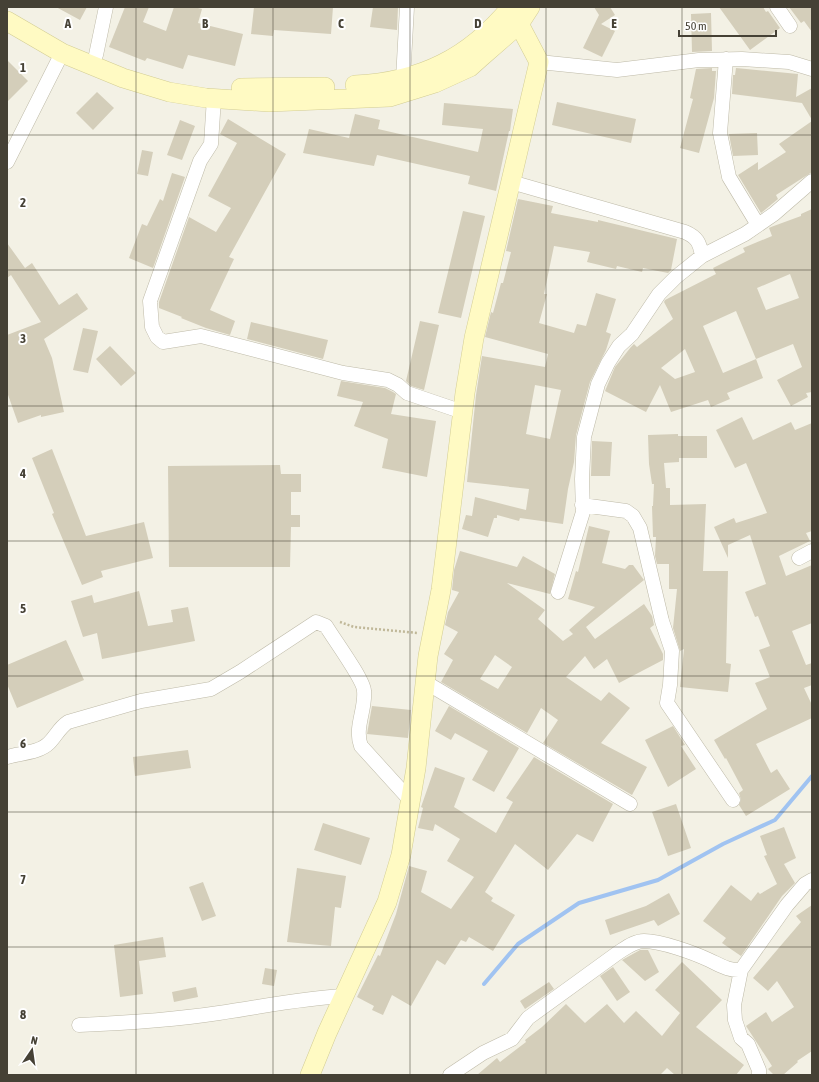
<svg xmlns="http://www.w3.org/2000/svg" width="819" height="1082" font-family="'Asap Condensed',sans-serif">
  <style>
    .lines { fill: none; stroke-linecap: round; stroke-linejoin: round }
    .stream { stroke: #a0c3f1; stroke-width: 4 }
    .building { fill: #d4ceba; fill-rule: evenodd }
    .street-casing { stroke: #bebaa8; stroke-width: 15 }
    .secondary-casing { stroke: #d3cd94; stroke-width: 20 }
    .path { stroke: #c0b899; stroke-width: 2.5; stroke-dasharray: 2 2; stroke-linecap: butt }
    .street { stroke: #fff; stroke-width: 14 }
    .secondary { stroke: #fffac3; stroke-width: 19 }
    .grid { fill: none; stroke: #454135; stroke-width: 1; stroke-opacity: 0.55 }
    .grid-label { font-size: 13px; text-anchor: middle; font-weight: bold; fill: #454135; stroke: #fff; stroke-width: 4; stroke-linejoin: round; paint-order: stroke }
  </style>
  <rect width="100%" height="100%" fill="#f3f1e5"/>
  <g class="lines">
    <path class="stream" d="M 484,984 L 518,944 L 579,903 L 658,880 L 723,844 L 775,820 L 812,776"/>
  </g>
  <path class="building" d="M 56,7 L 87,7 L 80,20 Z
    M 125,7 L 149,7 L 143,22 L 166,31 L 174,7 L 194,7 L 202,9 L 198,23 L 243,34 L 235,66 L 188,55 L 183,69 L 147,58 L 145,61 L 109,47 Z
    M 254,7 L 333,7 L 331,34 L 274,30 L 273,36 L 251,34 Z
    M 373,7 L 398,7 L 397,30 L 370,27 Z
    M 594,7 L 610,7 L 615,15 L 601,24 L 615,31 L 602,57 L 583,48 L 599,15 Z
    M 719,7 L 763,7 L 766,12 L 768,11 L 780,28 L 750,50 Z
    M 789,7 L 812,7 L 812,32 L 804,21 L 801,23 Z
    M 711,13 L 712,51 L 692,52 L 691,14 Z
    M 7,60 L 28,81 L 7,102 Z
    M 712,68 L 712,71 L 716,71 L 714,98 L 699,153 L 680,148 L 693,99 L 690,98 L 696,69 Z
    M 736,68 L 798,74 L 796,97 L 812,88 L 812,120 L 802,103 L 732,94 L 733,75 L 735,75 Z
    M 97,92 L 114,108 L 93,130 L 76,113 Z
    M 557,102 L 636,119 L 631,143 L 552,125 Z
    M 444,103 L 513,109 L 510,131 L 509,131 L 496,191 L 468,184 L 470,176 L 377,155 L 374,166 L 303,153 L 309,129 L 349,138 L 355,114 L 380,120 L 378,129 L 478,152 L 483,129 L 442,125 Z
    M 228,119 L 286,154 L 229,257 L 234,259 L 210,310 L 235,321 L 230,335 L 206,328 L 181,318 L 182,317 L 159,308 L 159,302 L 189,217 L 216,232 L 231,208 L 208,196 L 237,143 L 220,134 Z
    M 180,120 L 195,126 L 182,160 L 167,155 Z
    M 812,121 L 812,172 L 776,195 L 778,199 L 761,213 L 738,175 L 758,162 L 758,170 L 786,152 L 779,144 Z
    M 757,133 L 758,155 L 733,156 L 729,134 Z
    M 142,150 L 153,152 L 148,176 L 137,174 Z
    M 172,173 L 185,177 L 153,268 L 129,258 L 142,224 L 147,226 L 160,199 L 163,201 Z
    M 518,199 L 553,206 L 551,213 L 598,222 L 598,220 L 677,239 L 671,270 L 668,273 L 643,268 L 642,272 L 617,266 L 616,269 L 587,262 L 590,252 L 554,246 L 544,294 L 547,294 L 539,323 L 574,333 L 577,324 L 586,326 L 596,293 L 616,299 L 606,332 L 611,334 L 606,350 L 590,382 L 576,435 L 574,462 L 568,489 L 563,524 L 520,518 L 519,521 L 497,515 L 497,518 L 494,518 L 488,537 L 462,529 L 466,515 L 472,516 L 475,497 L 526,510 L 529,489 L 467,482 L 476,395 L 482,356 L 545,367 L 548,354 L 485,337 L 491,312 L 493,313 L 501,283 L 503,283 L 511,252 L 506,251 ZM 535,385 L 561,390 L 550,439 L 526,434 Z
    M 812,209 L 812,392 L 806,393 L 808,397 L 791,406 L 777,380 L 802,367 L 793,344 L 756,359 L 736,311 L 703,326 L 723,373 L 756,359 L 763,378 L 727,393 L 730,399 L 711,407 L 708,400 L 671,412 L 660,385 L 646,412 L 605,391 L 615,367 L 631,347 L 634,344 L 637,347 L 673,319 L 664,302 L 665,300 L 716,274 L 713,268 L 745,252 L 743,248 L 772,236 L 769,228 L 771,227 L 801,216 L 801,214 ZM 790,274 L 799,298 L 766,310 L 757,288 ZM 685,349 L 695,372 L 675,379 L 661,368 Z
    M 463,211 L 485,216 L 461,318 L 438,313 Z
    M 7,243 L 25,268 L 32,263 L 59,305 L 77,293 L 88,309 L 44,339 L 52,358 L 64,412 L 41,417 L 41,415 L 18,423 L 7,392 L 7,335 L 41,322 L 11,275 L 7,278 Z
    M 420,321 L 439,325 L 424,390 L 411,386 L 406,381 Z
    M 251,322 L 328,340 L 323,359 L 247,339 Z
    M 83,328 L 98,331 L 88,373 L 73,370 Z
    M 110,346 L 136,373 L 121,386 L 96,359 Z
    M 341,381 L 385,388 L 393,392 L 396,394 L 391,414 L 436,421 L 427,477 L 382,468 L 388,439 L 354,426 L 363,402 L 337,396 Z
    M 742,417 L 753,440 L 791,422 L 795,430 L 812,423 L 812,531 L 806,533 L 810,541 L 779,556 L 786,576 L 812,565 L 812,623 L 792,631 L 806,665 L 812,663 L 812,685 L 804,688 L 812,705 L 812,718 L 756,744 L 771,773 L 777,769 L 790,789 L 746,816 L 739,805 L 741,800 L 739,793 L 743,790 L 726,758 L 725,759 L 714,740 L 767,709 L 755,683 L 770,677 L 759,650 L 770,646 L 758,616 L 755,617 L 745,592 L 766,584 L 750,535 L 728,545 L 728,558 L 714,527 L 734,518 L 736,523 L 767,513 L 746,463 L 735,468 L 716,430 Z
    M 678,434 L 678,436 L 707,436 L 707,458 L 679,458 L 679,462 L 664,463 L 666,488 L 670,488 L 670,505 L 706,504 L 703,571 L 728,571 L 726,663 L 731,664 L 728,692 L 680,687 L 684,649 L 680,651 L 673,628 L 677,589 L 669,589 L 669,564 L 657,564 L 655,556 L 656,537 L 653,537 L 652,506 L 653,506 L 654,484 L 652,484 L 649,464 L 648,435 Z
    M 592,441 L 612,442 L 610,476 L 591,476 Z
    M 52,449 L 86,536 L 144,522 L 153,558 L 101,571 L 103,577 L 82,585 L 52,514 L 54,513 L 32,458 Z
    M 280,465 L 281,474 L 301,474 L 301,492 L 291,492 L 291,515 L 300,515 L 300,527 L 291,527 L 290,567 L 169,567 L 168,466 Z
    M 589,526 L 610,531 L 602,563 L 625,569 L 629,565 L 633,565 L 644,580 L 586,627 L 595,639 L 644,604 L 652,616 L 654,625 L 650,628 L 663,654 L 663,660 L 619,683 L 607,659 L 594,669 L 585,656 L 566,677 L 601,701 L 609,692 L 630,708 L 601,743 L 647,767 L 632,795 L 543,743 L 558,720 L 541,708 L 527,733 L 441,682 L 453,660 L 444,654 L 458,632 L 445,625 L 448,612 L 459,592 L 452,590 L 454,570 L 460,551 L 517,567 L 523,556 L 555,574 L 550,594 L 507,583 L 545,610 L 538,619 L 563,641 L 573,634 L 569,630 L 595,607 L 568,599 L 576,571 L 578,572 ZM 495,655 L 512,667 L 498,689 L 480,679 Z
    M 139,591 L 148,626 L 173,622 L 171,610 L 188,607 L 195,641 L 102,659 L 97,633 L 83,637 L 71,601 L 92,595 L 94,603 Z
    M 66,640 L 84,680 L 17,708 L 7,684 L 7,665 Z
    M 372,706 L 411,710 L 408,738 L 367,734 Z
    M 449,706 L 519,748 L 494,792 L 472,780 L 488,751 L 455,733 L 451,740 L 435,731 Z
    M 673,726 L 685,745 L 681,746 L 696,769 L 668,787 L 645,740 Z
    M 188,750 L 191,768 L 135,776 L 133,757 Z
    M 534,757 L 613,804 L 593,842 L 577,834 L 548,870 L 515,844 L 485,892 L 493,898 L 491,901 L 515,915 L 493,951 L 469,937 L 466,942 L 461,940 L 445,965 L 437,960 L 411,1006 L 392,995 L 383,1015 L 372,1010 L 374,1006 L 357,997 L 378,955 L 380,956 L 396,914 L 409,866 L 427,871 L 421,892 L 451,909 L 474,877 L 447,861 L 460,839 L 435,824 L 433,831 L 418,828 L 423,808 L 421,807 L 435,767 L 465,778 L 454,807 L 496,833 L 513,802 L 506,798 Z
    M 676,804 L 691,848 L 668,856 L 652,812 Z
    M 323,823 L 370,838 L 361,865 L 314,850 Z
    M 784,827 L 796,858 L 784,864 L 795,883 L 782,896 L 741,956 L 722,943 L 726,938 L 703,921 L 731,885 L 751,901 L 758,892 L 760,894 L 777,884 L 764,856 L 767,855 L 760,836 Z
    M 297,868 L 346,876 L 341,908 L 335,907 L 331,946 L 287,942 Z
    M 203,882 L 216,916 L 202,921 L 189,887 Z
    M 669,893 L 680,914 L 658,926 L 654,920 L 610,935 L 605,920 L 646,906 Z
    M 812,905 L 812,1051 L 797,1061 L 798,1062 L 783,1075 L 774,1075 L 768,1069 L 772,1066 L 746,1026 L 766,1012 L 772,1022 L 794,1007 L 777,981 L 768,991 L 753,978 L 801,922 L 796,916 Z
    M 163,937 L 166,957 L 139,961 L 143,994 L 120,997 L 114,945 Z
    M 640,950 L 648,950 L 659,972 L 645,981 L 622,960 Z
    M 682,962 L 722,1000 L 696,1027 L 744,1065 L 736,1075 L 675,1075 L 667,1068 L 660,1075 L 477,1075 L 497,1058 L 500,1062 L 526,1042 L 525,1040 L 542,1027 L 566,1004 L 585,1023 L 607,1004 L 624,1023 L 636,1011 L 662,1036 L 680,1013 L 655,990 Z
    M 613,967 L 630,992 L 617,1001 L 600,976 Z
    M 265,968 L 277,970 L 274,986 L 262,984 Z
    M 549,982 L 554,989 L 525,1009 L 520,1001 Z
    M 196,987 L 198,997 L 174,1002 L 172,992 Z"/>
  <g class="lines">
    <defs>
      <path id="street" d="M 777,7 L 790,26
        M 96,55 L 106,7
        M 726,59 L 720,133 L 729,177 L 758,225
        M 539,62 L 617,70 L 699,60 L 742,59 L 789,62 L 812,69
        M 403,79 L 407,7
        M 214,98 L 211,144 L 200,161 L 150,301 L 152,327 L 157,337 L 163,342 L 201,336 L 343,373 L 388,380 L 398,385 L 407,393 L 463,412
        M 7,162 L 62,53
        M 511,182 L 685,232 C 697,237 700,243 702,256
        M 582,505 L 626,511 L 633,516 L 640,528 L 662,621 L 672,651 L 670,685 L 667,703 L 733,800
        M 799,558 L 812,551
        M 558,592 L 583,512 L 582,479 L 584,437 L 598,384 L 608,363 L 619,346 L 632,334 L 659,294 L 676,277 L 702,256 L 745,234 L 774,214 L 812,181
        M 425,682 L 630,804
        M 7,757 C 20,753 39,753 49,743 C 56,736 59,728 68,722 L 141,701 L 211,689 L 240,672 L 316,622 L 326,626 C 333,638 364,680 364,691 C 366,709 354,728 361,746 L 410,800
        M 79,1025 C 126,1023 173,1020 219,1013 C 261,1007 302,998 344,996
        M 450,1075 L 483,1053 L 512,1039 L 528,1018 L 619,952 C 627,947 635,941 644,941 C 661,941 694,953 709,960 C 720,965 729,971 741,970
        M 759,1075 L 759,1070 L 748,1044 L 741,1038 L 735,1020 L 734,1005 L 741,970 L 787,905 L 805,884 L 812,880"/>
      <path id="secondary" d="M 7,21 L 62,53 L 123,78 L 169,92 L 206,98 L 269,102 L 390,97 L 435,83 L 470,67 L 480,58 L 519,24 L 530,7
        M 355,85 C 421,82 469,58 511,7
        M 241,88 L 325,87
        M 310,1075 L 327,1033 L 387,902 L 401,855 L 416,768 L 428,656 L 441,590 L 465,393 L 474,338 L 539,62 L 519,24"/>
    </defs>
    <use href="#street" class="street-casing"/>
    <use href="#secondary" class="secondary-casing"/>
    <path class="path" d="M 340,622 L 354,627 L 418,633"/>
    <use href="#street" class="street"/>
    <use href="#secondary" class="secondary"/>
  </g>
  <path class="grid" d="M 136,7 L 136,1075M 273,7 L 273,1075M 410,7 L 410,1075M 546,7 L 546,1075M 682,7 L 682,1075M 7,135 L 812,135M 7,270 L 812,270M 7,406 L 812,406M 7,541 L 812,541M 7,676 L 812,676M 7,812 L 812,812M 7,947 L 812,947"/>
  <g class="grid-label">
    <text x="68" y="28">A</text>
    <text x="205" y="28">B</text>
    <text x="341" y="28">C</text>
    <text x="478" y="28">D</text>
    <text x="614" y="28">E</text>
    <text x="23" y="72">1</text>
    <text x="23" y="207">2</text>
    <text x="23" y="343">3</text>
    <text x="23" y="478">4</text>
    <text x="23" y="613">5</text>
    <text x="23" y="748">6</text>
    <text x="23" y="884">7</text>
    <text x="23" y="1019">8</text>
  </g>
  <rect width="819" height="1082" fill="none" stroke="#454135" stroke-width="16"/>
  <g transform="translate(32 1050) rotate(13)" stroke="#ffffff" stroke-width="3" paint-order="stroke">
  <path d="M0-3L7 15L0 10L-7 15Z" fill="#454135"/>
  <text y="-6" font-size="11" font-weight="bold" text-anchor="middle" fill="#454135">N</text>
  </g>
  <path d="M679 30v6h97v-6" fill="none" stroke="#454135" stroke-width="2"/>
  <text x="685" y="30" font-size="12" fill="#454135" stroke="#ffffff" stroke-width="3" paint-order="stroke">50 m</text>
</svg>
